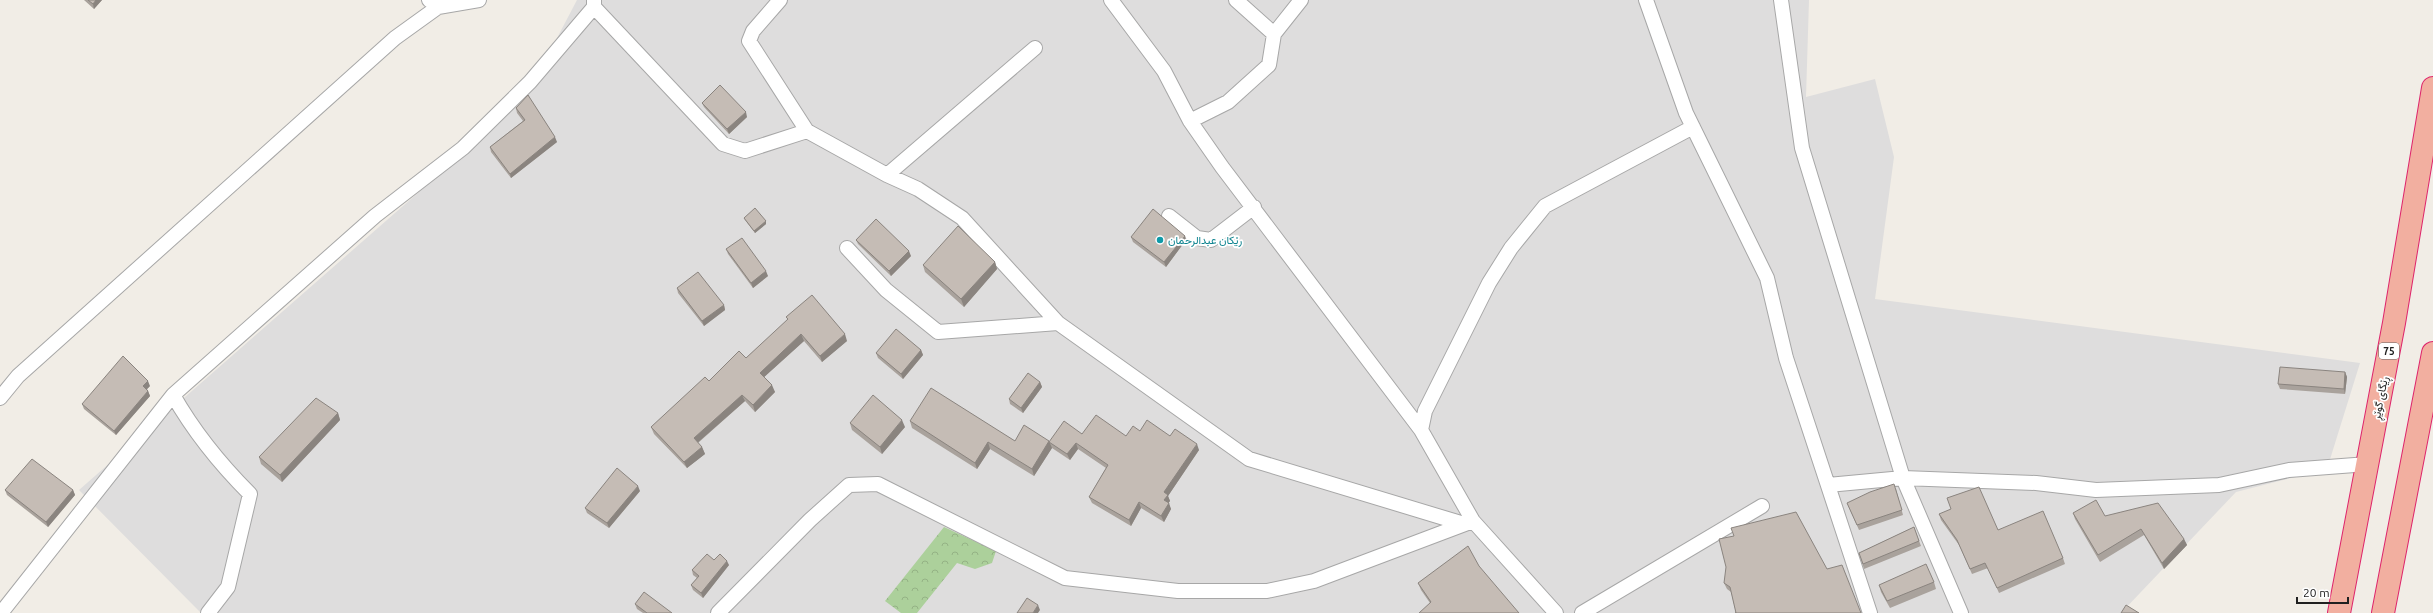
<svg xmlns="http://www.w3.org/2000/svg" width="2433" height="613" font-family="Ubuntu,Vazirmatn,sans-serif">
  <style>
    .residential { fill: #dedddd }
    .forest { fill: url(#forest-crowns) }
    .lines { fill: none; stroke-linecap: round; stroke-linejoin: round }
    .minor-casing { stroke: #a7a7a7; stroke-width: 16 }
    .trunk-casing { stroke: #de246b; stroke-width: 24 }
    .minor { stroke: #fff; stroke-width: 14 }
    .trunk { stroke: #f2afa0; stroke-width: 22 }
    .wall { fill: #a9a29c }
    .shaded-wall { fill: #8a847f }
    .building { fill: #c5bcb5; stroke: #8a847f }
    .culture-dot { fill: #0f9aa8; stroke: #fff; stroke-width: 1.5 }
    .labels { text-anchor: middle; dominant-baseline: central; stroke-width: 3.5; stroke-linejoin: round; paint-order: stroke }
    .shield { fill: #fff; stroke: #636363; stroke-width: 1 }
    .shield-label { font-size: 10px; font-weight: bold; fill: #202020 }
    .culture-label { font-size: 11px; fill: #0d838f; stroke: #fff; text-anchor: start }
    .street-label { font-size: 11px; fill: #202020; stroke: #fff }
  </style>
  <defs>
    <pattern id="forest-crowns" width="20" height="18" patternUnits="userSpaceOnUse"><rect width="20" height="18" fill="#acd09b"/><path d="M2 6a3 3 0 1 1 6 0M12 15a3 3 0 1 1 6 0" fill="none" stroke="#94b285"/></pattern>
  </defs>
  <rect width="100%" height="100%" fill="#f1ede6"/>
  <path class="residential" d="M 577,0 L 1809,0 L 1806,97 L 1875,79 L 1894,157 L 1875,299 L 2360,363 L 2327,469 L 2236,492 L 2121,613 L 201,613 L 79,490 L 525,99 Z"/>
  <path class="forest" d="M 944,527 L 996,551 L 992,563 L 975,569 L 957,563 L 917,613 L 901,613 L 885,601 Z"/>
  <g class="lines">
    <defs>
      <path id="minor" d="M 429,0 L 438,7 L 479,0
        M 780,0 L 753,31 L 749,41 L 807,131
        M 1111,0 L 1164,71 L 1190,121 L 1222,167 L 1421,430 L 1473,521
        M 1236,0 L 1274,34
        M 1646,0 L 1686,113 L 1767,278 L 1786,358 L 1870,613
        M 1781,0 L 1802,148 L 1903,478 L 1961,613
        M 594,7 L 723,144 L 745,151 L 807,131 L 887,175 L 918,189 L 962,218 L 1058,323 L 1249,459 L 1464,524
        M 1190,121 L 1228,102 L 1269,65 L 1274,34 L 1301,0
        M 887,175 L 1035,48
        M 1169,216 L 1197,238 L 1211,240 L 1254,207
        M 847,248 L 886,290 L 938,332 L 1058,323
        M 0,398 L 18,376 L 395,38 L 438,7
        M 1421,430 L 1425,411 L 1489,283 L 1511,248 L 1545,206 L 1693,127
        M 1828,485 L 1903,478 L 2036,483 L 2096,490 L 2219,485 L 2289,470 L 2368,464
        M 1,613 L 173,395
        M 208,613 L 228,587 L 250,494 C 220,464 194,432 173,395 L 375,216 L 463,148 L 530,82 L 594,7 L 594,0
        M 718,613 L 810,520 L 849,485 L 878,484 L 1065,578 L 1178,591 L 1267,591 L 1314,581 L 1473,521 L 1556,613
        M 1582,613 L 1762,506"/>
      <path id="trunk" d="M 2339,613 L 2394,323 L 2433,88
        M 2383,613 L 2433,353"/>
    </defs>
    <use href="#minor" class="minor-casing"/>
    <use href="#trunk" class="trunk-casing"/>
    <use href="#minor" class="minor"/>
    <use href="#trunk" class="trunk"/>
  </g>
  <path class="wall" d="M 84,0 L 102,0 L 94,9 Z
    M 702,103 L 747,117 L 729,134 L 704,107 Z
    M 516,108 L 557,142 L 511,178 L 491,152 L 490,147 L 523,121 L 517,113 Z
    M 744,218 L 766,221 L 766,224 L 755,233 L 745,220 Z
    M 1185,236 L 1186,240 L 1166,267 L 1133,242 L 1131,237 Z
    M 856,240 L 911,256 L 891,276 L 858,244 Z
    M 726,249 L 768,276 L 753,288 L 728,254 Z
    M 995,262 L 997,269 L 964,307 L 925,272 L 923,265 Z
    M 677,288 L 724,305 L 725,310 L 704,326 L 678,293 Z
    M 786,317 L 847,341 L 822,362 L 804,341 L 764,377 L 775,392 L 755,412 L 745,401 L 698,443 L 702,447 L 705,454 L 687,468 L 654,434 L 651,427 L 709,381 L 746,358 L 788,320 Z
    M 921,350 L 923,355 L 903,379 L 878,358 L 876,353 Z
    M 2345,372 L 2347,377 L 2345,394 L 2280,389 L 2278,384 Z
    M 1040,382 L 1042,387 L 1023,413 L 1010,404 L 1009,399 Z
    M 150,386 L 147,389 L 148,391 L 150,396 L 116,435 L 84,409 L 82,404 Z
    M 338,413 L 340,420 L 282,482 L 261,464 L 259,457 Z
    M 910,421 L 1015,441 L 1049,442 L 1082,434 L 1126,436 L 1140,431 L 1170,436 L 1199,450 L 1168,496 L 1170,501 L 1168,503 L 1171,509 L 1164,522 L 1141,508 L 1131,526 L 1092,503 L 1089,497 L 1106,468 L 1078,449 L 1070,460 L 1052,448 L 1034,476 L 990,449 L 977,469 L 912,428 Z
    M 850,423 L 905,427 L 882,454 L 852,430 Z
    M 1896,489 L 1903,515 L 1859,530 L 1847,503 Z
    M 5,490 L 73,490 L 75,495 L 48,527 L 7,495 Z
    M 640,491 L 609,528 L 587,513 L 585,508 Z
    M 2073,513 L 2105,516 L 2184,539 L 2187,545 L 2164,569 L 2144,535 L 2100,562 L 2075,519 Z
    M 1939,514 L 1998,530 L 2063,558 L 2065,564 L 1999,593 L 1988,568 L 1972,574 L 1959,545 L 1941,520 Z
    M 1914,527 L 1921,546 L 1864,569 L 1859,553 Z
    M 714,560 L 729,565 L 703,598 L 693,590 L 691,585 L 697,578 L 693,575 L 692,570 Z
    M 1479,566 L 1430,603 L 1421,590 L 1418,583 Z
    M 1827,569 L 1736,613 L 1731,592 L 1727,589 L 1724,583 Z
    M 1934,582 L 1936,589 L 1890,608 L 1881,592 L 1879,585 Z
    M 635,604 L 672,613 L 643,613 L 637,609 Z"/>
  <path class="shaded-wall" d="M 96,0 L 102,0 L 94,9 L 93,4 Z
    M 746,112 L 747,117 L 729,134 L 727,129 Z
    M 555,137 L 557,142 L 511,178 L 510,174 Z
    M 766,221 L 766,224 L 755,233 L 754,231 Z
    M 1185,236 L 1186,240 L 1166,267 L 1164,262 Z
    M 909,251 L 911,256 L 891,276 L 889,271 Z
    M 995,262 L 997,269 L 964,307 L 961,299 Z
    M 766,271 L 768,276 L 753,288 L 751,283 Z
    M 724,305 L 725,310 L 704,326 L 702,321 Z
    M 801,334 L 804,341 L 762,379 L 760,373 Z
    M 845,334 L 847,341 L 822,362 L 820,356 Z
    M 921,350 L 923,355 L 903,379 L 901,374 Z
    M 2345,372 L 2347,377 L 2345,394 L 2344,389 Z
    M 148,381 L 150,386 L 145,391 L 143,386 Z
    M 1040,382 L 1042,387 L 1023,413 L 1021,408 Z
    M 772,385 L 775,392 L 755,412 L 753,405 Z
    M 148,391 L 150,396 L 116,435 L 114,431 Z
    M 742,395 L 745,401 L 696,444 L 694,438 Z
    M 338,413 L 340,420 L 282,482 L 280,475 Z
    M 902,420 L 905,427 L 882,454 L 880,447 Z
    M 1049,441 L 1052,448 L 1034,476 L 1032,469 Z
    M 988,442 L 990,449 L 977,469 L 975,463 Z
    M 1076,443 L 1078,449 L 1070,460 L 1067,454 Z
    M 1197,444 L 1199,450 L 1168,496 L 1170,501 L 1166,506 L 1164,500 L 1164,492 Z
    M 702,447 L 705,454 L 687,468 L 684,462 Z
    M 638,486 L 640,491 L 609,528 L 607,523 Z
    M 73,490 L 75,495 L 48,527 L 46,522 Z
    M 1139,502 L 1141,508 L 1131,526 L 1129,520 Z
    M 1169,503 L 1171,509 L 1164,522 L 1161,516 Z
    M 2184,539 L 2187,545 L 2164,569 L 2162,563 Z
    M 727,561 L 729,565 L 703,598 L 701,593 Z
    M 1038,605 L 1040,610 L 1038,613 L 1033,613 Z"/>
  <path class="building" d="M 88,0 L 96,0 L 93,4 Z
    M 720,85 L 746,112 L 727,129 L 702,103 Z
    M 528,95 L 555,137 L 510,174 L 490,147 L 525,120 L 516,108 Z
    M 755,208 L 766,221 L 754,231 L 744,218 Z
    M 1153,209 L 1185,236 L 1164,262 L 1131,237 Z
    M 876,219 L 909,251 L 889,271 L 856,240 Z
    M 958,226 L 995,262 L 961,299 L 923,265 Z
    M 742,238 L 766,271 L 751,283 L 726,249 Z
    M 698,272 L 724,305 L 702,321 L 677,288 Z
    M 812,295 L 845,334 L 820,356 L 801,334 L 760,373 L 772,385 L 753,405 L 742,395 L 694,438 L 702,447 L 684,462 L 651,427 L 705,377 L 709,381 L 739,351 L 746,358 L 788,319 L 786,317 Z
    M 896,329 L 921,350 L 901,374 L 876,353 Z
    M 123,356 L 148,381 L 143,386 L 148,391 L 114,431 L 82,404 Z
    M 2280,367 L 2345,372 L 2344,389 L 2278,384 Z
    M 1028,373 L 1040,382 L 1021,408 L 1009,399 Z
    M 931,388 L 1015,441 L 1024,425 L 1049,441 L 1032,469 L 988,442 L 975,463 L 910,421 Z
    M 873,395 L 902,420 L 880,447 L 850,423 Z
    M 316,398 L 338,413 L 280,475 L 259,457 Z
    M 1096,415 L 1126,436 L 1133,426 L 1140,431 L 1147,420 L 1170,436 L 1175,429 L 1197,444 L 1164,492 L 1168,495 L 1164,500 L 1169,503 L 1161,516 L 1139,502 L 1129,520 L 1089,497 L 1108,465 L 1076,443 L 1067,454 L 1049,442 L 1064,421 L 1082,434 Z
    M 32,459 L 73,490 L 46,522 L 5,490 Z
    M 617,468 L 638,486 L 607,523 L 585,508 Z
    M 1894,484 L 1902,510 L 1857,525 L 1847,503 L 1870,492 Z
    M 1979,487 L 1998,530 L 2043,511 L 2063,558 L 1997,588 L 1985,563 L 1970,569 L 1957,540 L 1939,514 L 1951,509 L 1947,498 Z
    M 2096,500 L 2105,516 L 2158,503 L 2184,539 L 2162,563 L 2141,529 L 2098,555 L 2073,513 Z
    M 1796,512 L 1827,569 L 1842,565 L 1861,613 L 1735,613 L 1736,613 L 1730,587 L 1724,583 L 1726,567 L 1719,539 L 1734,536 L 1731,528 Z
    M 1914,527 L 1919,541 L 1863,564 L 1859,553 Z
    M 1468,546 L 1479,566 L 1519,613 L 1419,613 L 1431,602 L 1418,583 Z
    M 707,554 L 714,560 L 720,554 L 727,561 L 701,593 L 691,585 L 699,576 L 692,570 Z
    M 1926,564 L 1934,582 L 1887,601 L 1879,585 Z
    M 644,592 L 672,613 L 647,613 L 635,604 Z
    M 1027,598 L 1038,605 L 1033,613 L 1017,613 Z
    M 2126,605 L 2139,613 L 2121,613 Z"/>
  <circle class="culture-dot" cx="1160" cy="240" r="4"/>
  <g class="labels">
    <rect class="shield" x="2379" y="343" width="20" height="16" rx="3"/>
    <g class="shield-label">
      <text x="2389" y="351">75</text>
    </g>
    <g class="culture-label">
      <text x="1168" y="240">رێكان عبدالرحمان</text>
    </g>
    <g class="street-label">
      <text transform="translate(2380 398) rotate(-79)">ڕێگای گوێڕ</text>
    </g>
  </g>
  <path d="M2297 597v6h51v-6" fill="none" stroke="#202020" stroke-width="2"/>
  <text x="2303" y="597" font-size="12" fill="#202020" stroke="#ffffff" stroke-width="3" paint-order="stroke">20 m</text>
</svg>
